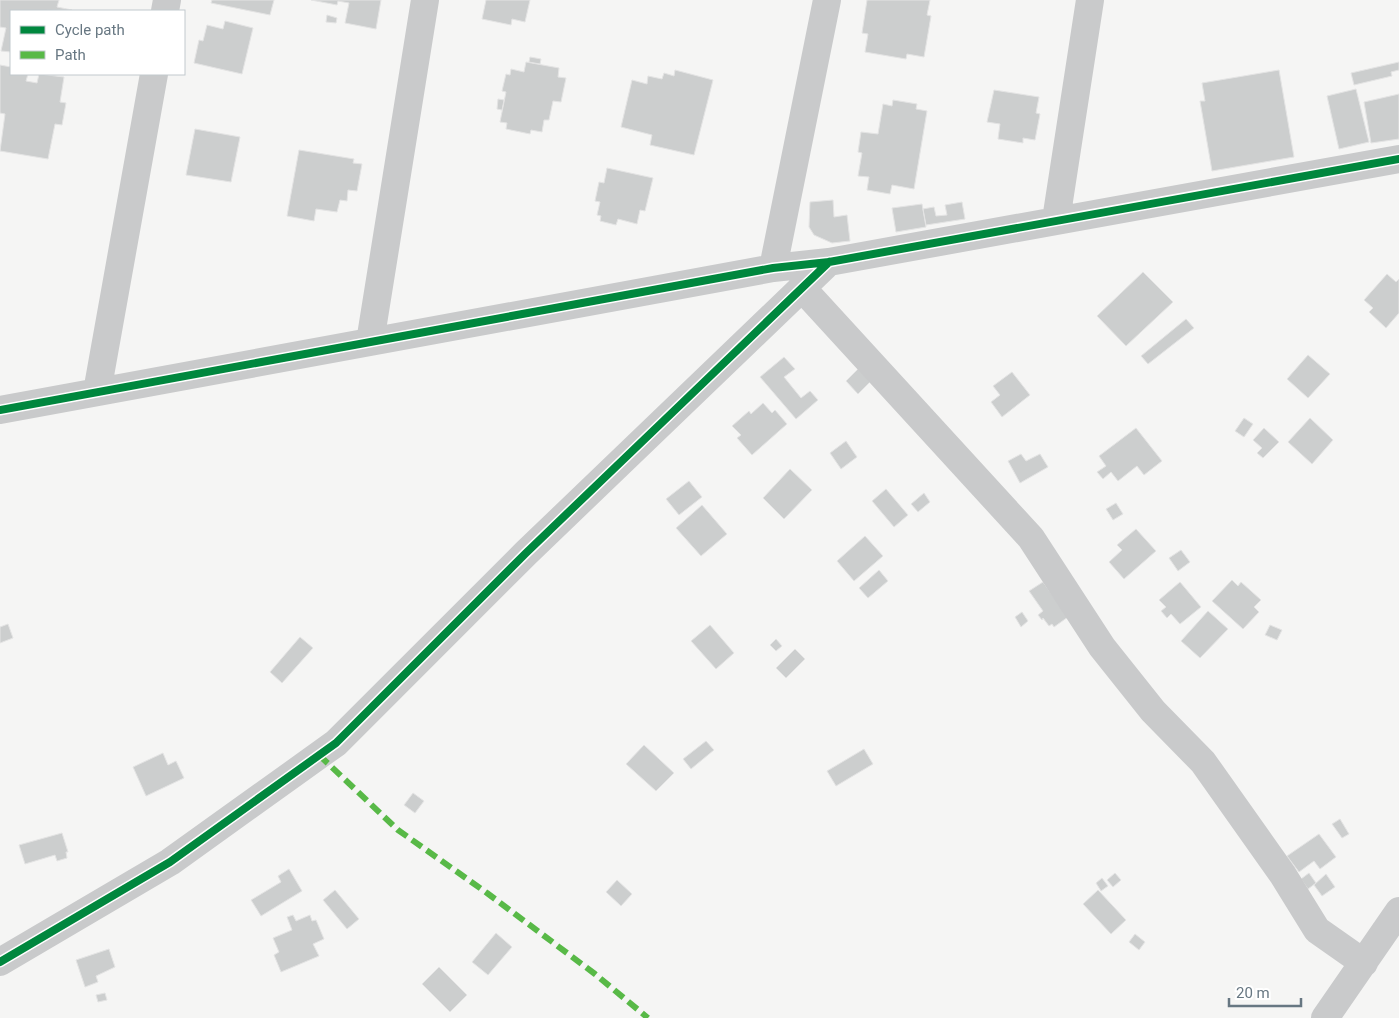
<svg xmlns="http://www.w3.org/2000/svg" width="1399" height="1018" font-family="Roboto,sans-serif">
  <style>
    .building { fill: #cccece; stroke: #e4e4e4 }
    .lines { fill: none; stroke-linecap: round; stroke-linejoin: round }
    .minor { stroke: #c9cacb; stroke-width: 28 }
    .quiet { stroke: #58b947; stroke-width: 6; stroke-dasharray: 12 6; stroke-linecap: butt }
    .cycleway-casing { stroke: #fff; stroke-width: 11 }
    .cycleway { stroke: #00873e; stroke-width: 8 }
  </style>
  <rect width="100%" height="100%" fill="#f5f5f4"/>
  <path class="building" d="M 0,0 L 59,0 L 57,7 L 72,10 L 11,11 L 11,52 L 1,51 L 6,28 L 0,27 Z
    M 212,0 L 274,0 L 270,15 L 211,3 Z
    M 311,0 L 381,0 L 376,29 L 345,23 L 349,3 L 338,1 L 337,5 Z
    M 486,0 L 530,0 L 525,22 L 512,19 L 511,25 L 482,19 Z
    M 867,0 L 930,0 L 927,15 L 931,16 L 924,57 L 907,54 L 906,59 L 865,52 L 868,34 L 862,33 Z
    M 327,15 L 337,18 L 336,23 L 326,22 Z
    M 225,21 L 253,28 L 242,74 L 194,63 L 199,40 L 203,41 L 207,25 L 223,29 Z
    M 530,57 L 541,59 L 540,64 L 529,62 Z
    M 526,62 L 559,68 L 558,77 L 566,78 L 561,102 L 553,101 L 549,120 L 544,120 L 542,132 L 531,130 L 530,134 L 506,129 L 507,123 L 500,122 L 506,92 L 502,91 L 506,74 L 510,75 L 511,69 L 524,72 Z
    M 1399,62 L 1399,70 L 1391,72 L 1392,76 L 1354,85 L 1351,73 Z
    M 0,65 L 11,67 L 11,74 L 28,74 L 26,81 L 37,83 L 39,74 L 64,77 L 60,102 L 66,103 L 62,125 L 55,124 L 48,159 L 0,151 L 5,114 L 0,113 Z
    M 675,70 L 713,80 L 694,155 L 650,145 L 652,135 L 621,127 L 632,80 L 647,84 L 648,76 L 662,79 L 664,73 L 674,76 Z
    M 1279,70 L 1294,157 L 1212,171 L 1200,101 L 1205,101 L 1202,83 Z
    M 1356,89 L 1369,142 L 1339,149 L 1327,96 Z
    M 994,90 L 1039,97 L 1036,113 L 1040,114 L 1035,140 L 1023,138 L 1023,143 L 998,139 L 1000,124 L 987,122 Z
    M 1399,94 L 1399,139 L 1371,143 L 1364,102 Z
    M 498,99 L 504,100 L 502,110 L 497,109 Z
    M 893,100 L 917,104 L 916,109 L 927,111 L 914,189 L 892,185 L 890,194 L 867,190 L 869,177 L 858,176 L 862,153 L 858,152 L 861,132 L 878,134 L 883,104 L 892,106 Z
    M 195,129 L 240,137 L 231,182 L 186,175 Z
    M 299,150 L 354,159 L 353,163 L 362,164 L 357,191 L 348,190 L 347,201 L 340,200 L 337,212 L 316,209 L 314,221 L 287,216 Z
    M 607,168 L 653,178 L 645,211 L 640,210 L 637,224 L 618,219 L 616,225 L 600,221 L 601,216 L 597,215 L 600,202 L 595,201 L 599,182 L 604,183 Z
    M 833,200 L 834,217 L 847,215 L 850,241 L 832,243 L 814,235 L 809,227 L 810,202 Z
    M 962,202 L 965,219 L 926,225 L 923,209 L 934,207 L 936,216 L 947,215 L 945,205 Z
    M 922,204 L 926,227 L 896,232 L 892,208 Z
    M 1143,272 L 1173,302 L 1126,346 L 1097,316 Z
    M 1387,274 L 1396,282 L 1399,279 L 1399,313 L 1386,328 L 1369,312 L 1373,308 L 1364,300 Z
    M 1186,319 L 1194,328 L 1148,364 L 1141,356 Z
    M 1308,355 L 1330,374 L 1308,398 L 1287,379 Z
    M 784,357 L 795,369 L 784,377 L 801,398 L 810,391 L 818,400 L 796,419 L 760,377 Z
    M 861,366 L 873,379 L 858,394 L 846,381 Z
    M 1012,372 L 1030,395 L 1002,417 L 991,402 L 1000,395 L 993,386 Z
    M 763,403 L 772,413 L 775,410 L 787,424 L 752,455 L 737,438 L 741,435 L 732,426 L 749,411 L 751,414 Z
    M 1244,418 L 1253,424 L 1244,437 L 1235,431 Z
    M 1310,418 L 1333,440 L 1312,464 L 1288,442 Z
    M 1136,428 L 1162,461 L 1144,475 L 1137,466 L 1118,481 L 1111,472 L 1103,479 L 1097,472 L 1106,466 L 1099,456 Z
    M 1264,428 L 1279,442 L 1263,458 L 1257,453 L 1262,448 L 1253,440 Z
    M 846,441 L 857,457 L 841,469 L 830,453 Z
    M 1021,454 L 1026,461 L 1040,454 L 1048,467 L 1020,483 L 1008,461 Z
    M 790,469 L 812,490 L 784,519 L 763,498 Z
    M 689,481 L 702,497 L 679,515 L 666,499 Z
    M 886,489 L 908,515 L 894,527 L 872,501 Z
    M 924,493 L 930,502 L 918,512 L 911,504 Z
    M 1116,503 L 1123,514 L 1113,520 L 1106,509 Z
    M 702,505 L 727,534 L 701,556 L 676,528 Z
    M 1136,529 L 1156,551 L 1124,579 L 1109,562 L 1122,550 L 1117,545 Z
    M 865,536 L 883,556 L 854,581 L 837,561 Z
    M 1181,550 L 1190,562 L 1178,571 L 1169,558 Z
    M 879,570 L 888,581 L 868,598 L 859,588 Z
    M 1232,580 L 1238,586 L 1241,582 L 1261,600 L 1254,607 L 1259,612 L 1243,629 L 1212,601 Z
    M 1043,582 L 1068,617 L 1054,627 L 1052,624 L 1049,626 L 1043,618 L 1042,620 L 1038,615 L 1043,611 L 1029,591 Z
    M 1180,582 L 1201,607 L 1180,624 L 1171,614 L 1167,618 L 1161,611 L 1166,607 L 1159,600 Z
    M 1208,611 L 1228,629 L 1200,658 L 1181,641 Z
    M 1022,612 L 1028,621 L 1021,627 L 1015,617 Z
    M 8,624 L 13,638 L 0,643 L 0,627 Z
    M 710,625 L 734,653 L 716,669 L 691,641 Z
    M 1270,625 L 1282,630 L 1277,640 L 1265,635 Z
    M 300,637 L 313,648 L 282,683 L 270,672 Z
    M 776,639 L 782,646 L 776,651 L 770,645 Z
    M 795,649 L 805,659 L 786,678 L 776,668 Z
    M 706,741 L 714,750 L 691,769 L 683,759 Z
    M 644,745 L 674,773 L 656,791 L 626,764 Z
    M 864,749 L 873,764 L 836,786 L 827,771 Z
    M 163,753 L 168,765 L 176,761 L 184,778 L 146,796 L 133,767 Z
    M 413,793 L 424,801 L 415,813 L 404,805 Z
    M 1340,819 L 1349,834 L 1342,838 L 1332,824 Z
    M 62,833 L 68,852 L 66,852 L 67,858 L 57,861 L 55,855 L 25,864 L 19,845 Z
    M 1319,834 L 1336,857 L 1320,869 L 1314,861 L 1299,872 L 1287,856 Z
    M 289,869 L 302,891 L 261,916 L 251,900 L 281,882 L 278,876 Z
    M 1115,873 L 1121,880 L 1113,887 L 1107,880 Z
    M 1309,873 L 1316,883 L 1308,889 L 1301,879 Z
    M 1326,874 L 1335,887 L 1322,896 L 1314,885 Z
    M 1102,878 L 1108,886 L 1101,891 L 1096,883 Z
    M 617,880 L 632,894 L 621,906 L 606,892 Z
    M 335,890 L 359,919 L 347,929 L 323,900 Z
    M 1098,890 L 1126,920 L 1111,934 L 1083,904 Z
    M 293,915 L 296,921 L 310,915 L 312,921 L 316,920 L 324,939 L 313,944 L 319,956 L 281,972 L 274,955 L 279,952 L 273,938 L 292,930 L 287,917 Z
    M 496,933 L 512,947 L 488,975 L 472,962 Z
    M 1135,934 L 1145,942 L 1139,950 L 1129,942 Z
    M 109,949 L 115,967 L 96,976 L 98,982 L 85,987 L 76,960 Z
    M 439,967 L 467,995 L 450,1012 L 422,984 Z
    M 105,993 L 107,1000 L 98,1002 L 96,995 Z"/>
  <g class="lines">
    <path class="minor" d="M 165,11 L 167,0
      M 1056,220 L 1090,0
      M 773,268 L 827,0
      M 802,288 L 1031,538 L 1102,647 L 1153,711 L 1203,762 L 1283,875 L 1317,930 L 1364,963
      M 370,342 L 425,0
      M 97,392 L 154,74
      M 0,410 L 773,268 L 829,262 L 1399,159
      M 0,962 L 170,862 L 336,743 L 526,553 L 829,262
      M 1325,1018 L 1399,911"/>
    <path class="quiet" d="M 319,755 L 398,830 L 487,893 L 595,974 L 648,1018"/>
    <defs>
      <path id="cycleway" d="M 0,410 L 773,268 L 829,262 L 1399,159
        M 0,962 L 170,862 L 336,743 L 526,553 L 829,262"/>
    </defs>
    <use href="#cycleway" class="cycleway-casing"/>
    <use href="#cycleway" class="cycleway"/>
  </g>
  <rect x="10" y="10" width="175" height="65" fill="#ffffff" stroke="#c2c9cd"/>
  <rect x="20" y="26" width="25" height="8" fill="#00873e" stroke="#c2c9cd"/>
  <text x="55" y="35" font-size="15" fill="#677782">Cycle path</text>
  <rect x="20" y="51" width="25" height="8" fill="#58b947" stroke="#c2c9cd"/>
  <text x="55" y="60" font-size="15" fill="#677782">Path</text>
  <path d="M1229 998v8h72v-8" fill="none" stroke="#677782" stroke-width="2.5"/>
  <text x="1236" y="998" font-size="15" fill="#677782" stroke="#ffffff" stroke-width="4" paint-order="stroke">20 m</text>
</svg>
